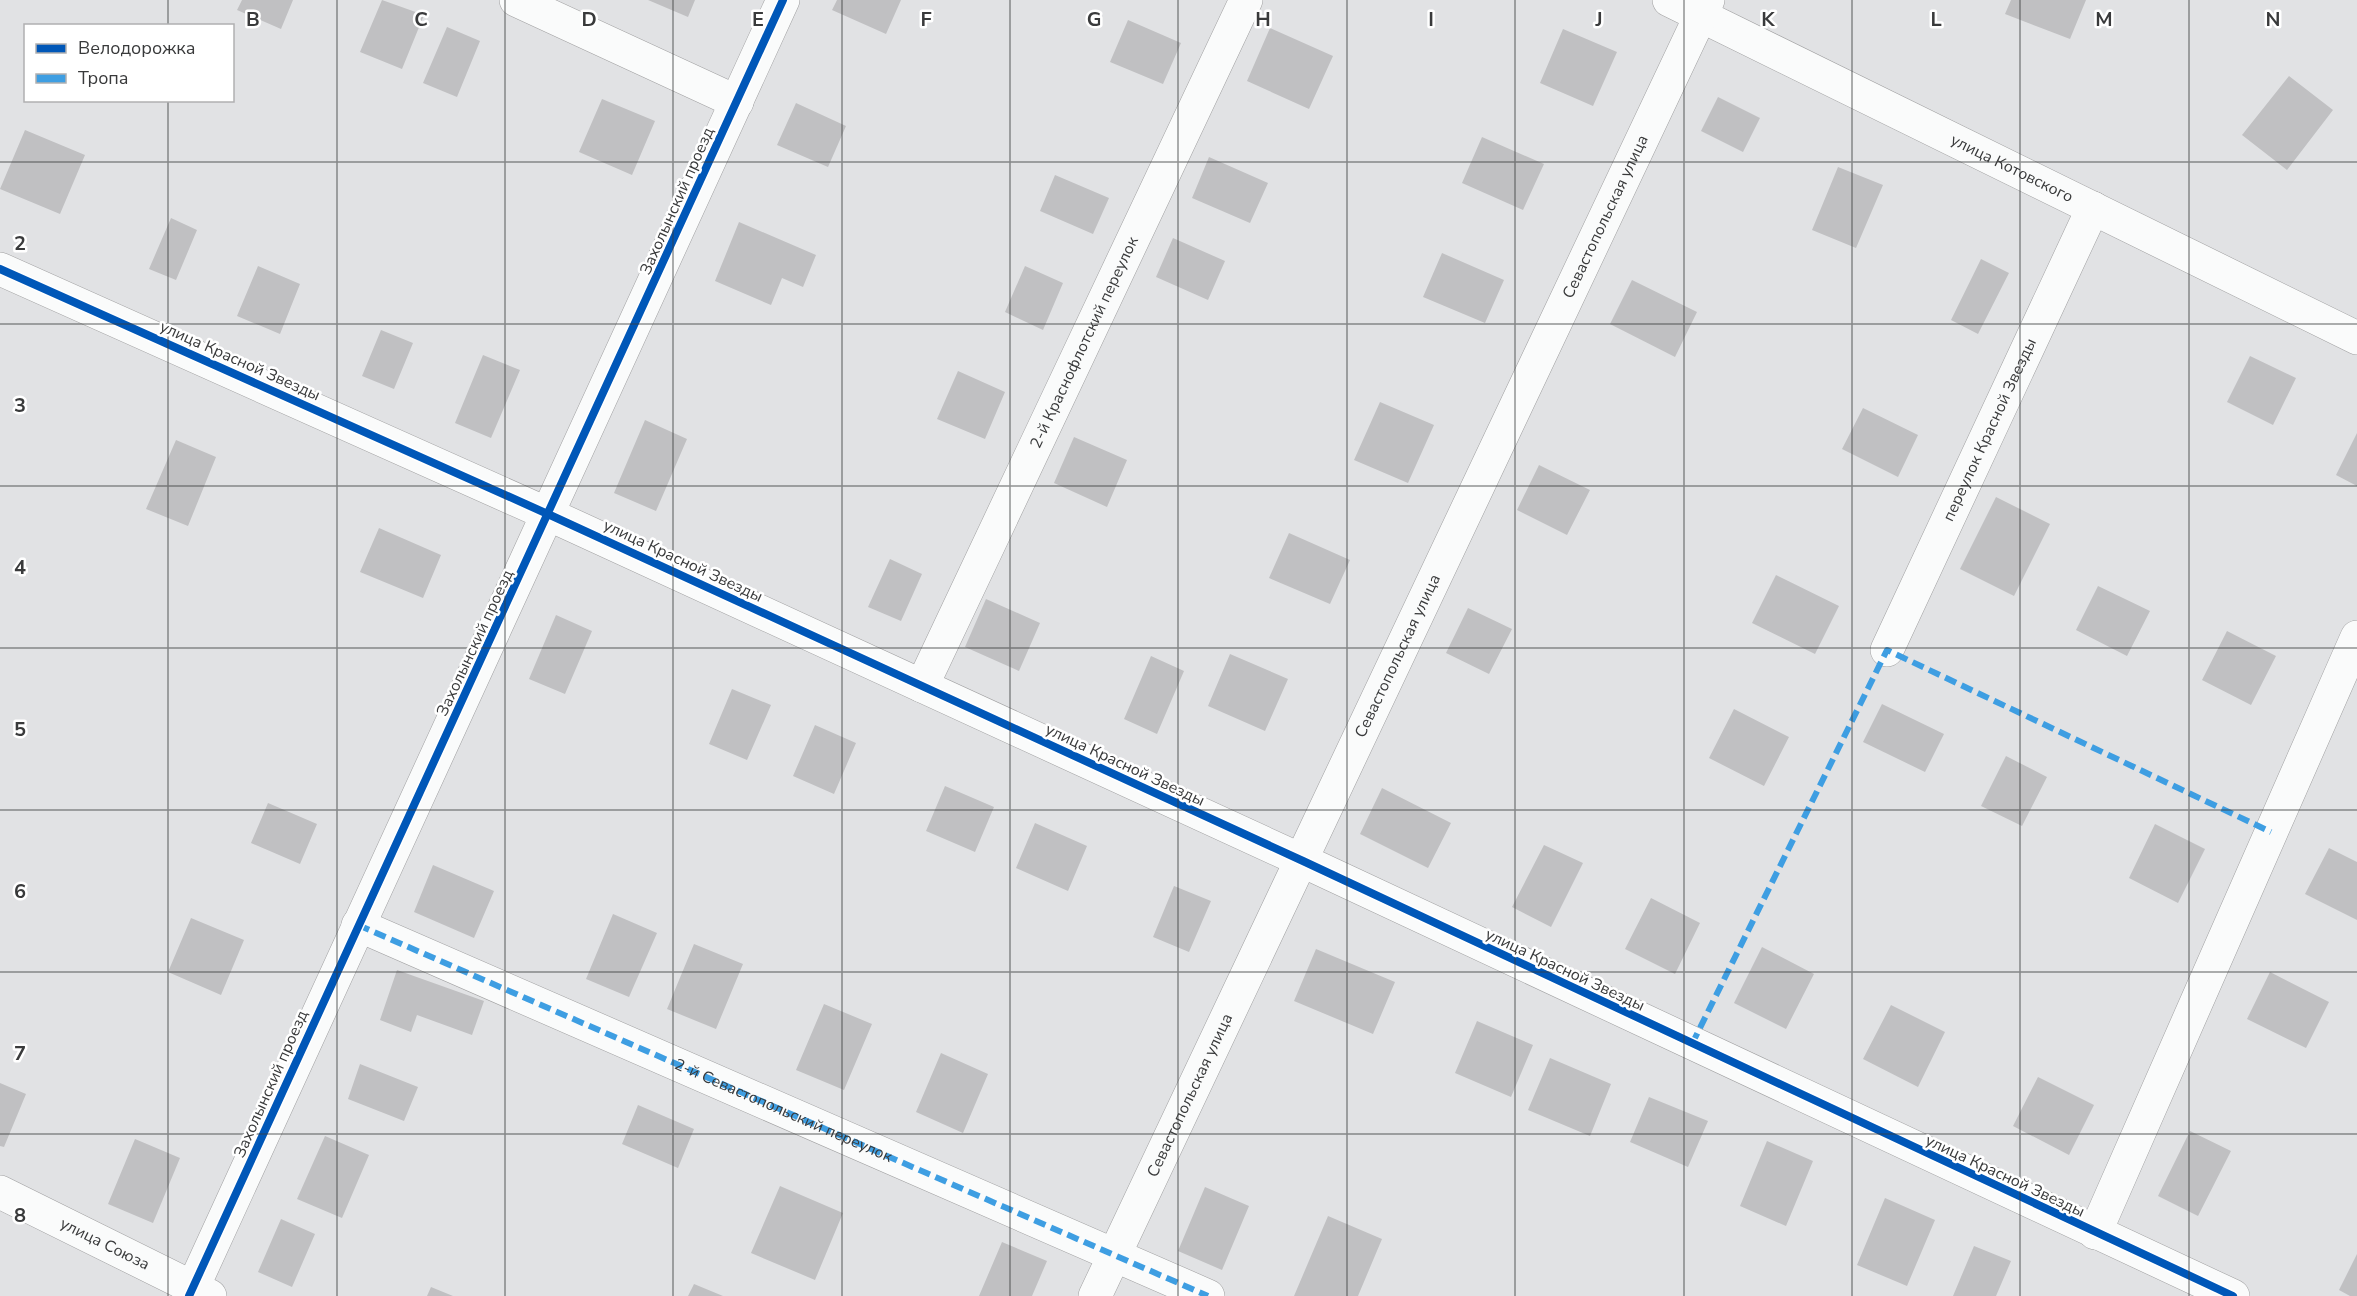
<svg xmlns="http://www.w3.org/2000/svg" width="2357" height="1296" font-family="'Nunito Sans',sans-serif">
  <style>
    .building { fill: #c0c0c2 }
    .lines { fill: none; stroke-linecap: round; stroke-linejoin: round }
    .minor-casing { stroke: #a0a0a1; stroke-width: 34 }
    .minor { stroke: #fafbfb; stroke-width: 33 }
    .quiet { stroke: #3e9ee2; stroke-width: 6; stroke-dasharray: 12 6; stroke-linecap: butt }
    .cycleway-casing { stroke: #fff; stroke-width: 11 }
    .cycleway { stroke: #0057b8; stroke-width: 8 }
    .grid { fill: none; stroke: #393a3b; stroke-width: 1.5; stroke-opacity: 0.55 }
    .labels { text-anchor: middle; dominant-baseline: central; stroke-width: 5; stroke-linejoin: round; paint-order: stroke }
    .street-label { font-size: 16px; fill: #393a3b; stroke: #fff }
    .grid-label { font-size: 20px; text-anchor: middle; font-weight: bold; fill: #393a3b; stroke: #fff; stroke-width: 5; stroke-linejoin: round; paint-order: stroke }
  </style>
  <rect width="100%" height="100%" fill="#e1e2e4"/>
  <path class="building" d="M 242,0 L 293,0 L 281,29 L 237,10 Z
    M 382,0 L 424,15 L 402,69 L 360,52 Z
    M 648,0 L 695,0 L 688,17 Z
    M 837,0 L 901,0 L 886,34 L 832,10 Z
    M 2011,0 L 2086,0 L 2070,39 L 2005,14 Z
    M 1128,20 L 1181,43 L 1163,84 L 1110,62 Z
    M 447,27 L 480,41 L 457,97 L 423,83 Z
    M 1270,28 L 1333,56 L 1309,109 L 1247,81 Z
    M 1563,29 L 1617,52 L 1593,106 L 1540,83 Z
    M 2289,76 L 2333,110 L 2287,170 L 2242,135 Z
    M 1718,97 L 1760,118 L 1743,152 L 1701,131 Z
    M 602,99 L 655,121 L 632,175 L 579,152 Z
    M 796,103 L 846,126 L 828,167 L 777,145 Z
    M 25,130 L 85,155 L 60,214 L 0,189 Z
    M 1482,137 L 1544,164 L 1523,210 L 1462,183 Z
    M 1209,157 L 1268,183 L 1250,223 L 1192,198 Z
    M 1838,167 L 1883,185 L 1856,248 L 1812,230 Z
    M 1055,175 L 1109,198 L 1093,234 L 1040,211 Z
    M 171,218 L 197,230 L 176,280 L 149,269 Z
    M 739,222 L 816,255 L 803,287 L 782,278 L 771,305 L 715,281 Z
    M 1173,238 L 1225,261 L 1208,300 L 1156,277 Z
    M 1442,253 L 1504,280 L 1485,323 L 1423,297 Z
    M 1981,259 L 2009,273 L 1978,334 L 1951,320 Z
    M 258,266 L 300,284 L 280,334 L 237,316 Z
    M 1025,266 L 1063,283 L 1043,330 L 1005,312 Z
    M 1632,280 L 1697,312 L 1675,357 L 1610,324 Z
    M 381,330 L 413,343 L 394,389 L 362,376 Z
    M 483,355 L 520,370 L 491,438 L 455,423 Z
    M 2250,356 L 2296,378 L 2273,425 L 2227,402 Z
    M 958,371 L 1005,392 L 985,439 L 937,419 Z
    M 1380,402 L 1434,425 L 1408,483 L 1354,460 Z
    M 1863,408 L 1918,435 L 1898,477 L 1842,449 Z
    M 645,420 L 687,439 L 656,511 L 614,493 Z
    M 2357,433 L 2357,486 L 2336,475 Z
    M 1074,437 L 1127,460 L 1107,507 L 1054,483 Z
    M 176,440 L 216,457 L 188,526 L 146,509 Z
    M 1539,465 L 1590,490 L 1567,535 L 1517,510 Z
    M 1996,497 L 2050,524 L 2014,596 L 1960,569 Z
    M 379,528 L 441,555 L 423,598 L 360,572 Z
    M 1289,533 L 1350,560 L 1330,604 L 1269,578 Z
    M 890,559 L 922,574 L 901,621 L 868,607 Z
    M 1776,575 L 1839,606 L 1815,654 L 1752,623 Z
    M 2098,586 L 2150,611 L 2127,656 L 2076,630 Z
    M 986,599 L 1040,623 L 1019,671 L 965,647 Z
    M 1468,608 L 1512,629 L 1489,674 L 1446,653 Z
    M 556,615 L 592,631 L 565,694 L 529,679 Z
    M 2227,631 L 2276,656 L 2251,705 L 2202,680 Z
    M 1230,654 L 1288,679 L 1265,731 L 1208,706 Z
    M 1151,656 L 1184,671 L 1157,734 L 1124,719 Z
    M 732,689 L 771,705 L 747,760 L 709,744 Z
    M 1882,704 L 1944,734 L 1925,772 L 1863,742 Z
    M 1734,709 L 1789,737 L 1764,786 L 1709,758 Z
    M 815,725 L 856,743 L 834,794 L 793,776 Z
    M 2006,756 L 2047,777 L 2022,826 L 1981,806 Z
    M 945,786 L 994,807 L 975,852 L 926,831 Z
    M 1382,788 L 1451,823 L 1428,868 L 1360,834 Z
    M 268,803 L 317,824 L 300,864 L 251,843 Z
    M 1035,823 L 1087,846 L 1068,891 L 1016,868 Z
    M 2155,824 L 2205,849 L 2178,903 L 2129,878 Z
    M 1544,845 L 1583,863 L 1551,927 L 1512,907 Z
    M 2329,848 L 2357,862 L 2357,920 L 2305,894 Z
    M 433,865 L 494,891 L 474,938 L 414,912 Z
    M 1174,886 L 1211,901 L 1189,952 L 1153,937 Z
    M 1651,898 L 1700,923 L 1675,974 L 1625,949 Z
    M 613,914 L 657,933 L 629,997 L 586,979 Z
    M 191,918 L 244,940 L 221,995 L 168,972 Z
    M 694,944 L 743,964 L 716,1029 L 667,1009 Z
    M 1762,947 L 1814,974 L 1786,1029 L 1734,1003 Z
    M 1316,949 L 1395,982 L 1373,1034 L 1294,1001 Z
    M 397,970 L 484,1001 L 472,1035 L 417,1015 L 411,1032 L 380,1020 Z
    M 2270,972 L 2329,1002 L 2306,1048 L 2247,1019 Z
    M 824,1004 L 872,1024 L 844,1090 L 796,1070 Z
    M 1891,1005 L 1945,1032 L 1918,1087 L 1863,1059 Z
    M 1477,1021 L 1533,1045 L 1511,1097 L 1455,1073 Z
    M 941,1053 L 988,1074 L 963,1133 L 916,1112 Z
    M 1550,1058 L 1611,1084 L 1590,1136 L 1528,1110 Z
    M 360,1064 L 418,1087 L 404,1121 L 348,1099 Z
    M 2038,1077 L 2094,1105 L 2069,1155 L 2013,1126 Z
    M 0,1083 L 26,1094 L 4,1147 L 0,1146 Z
    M 1649,1097 L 1708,1121 L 1688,1167 L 1630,1142 Z
    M 638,1105 L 694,1129 L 678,1168 L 622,1144 Z
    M 2190,1131 L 2231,1151 L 2198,1216 L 2158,1196 Z
    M 325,1136 L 369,1155 L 342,1218 L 297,1199 Z
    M 135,1139 L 180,1158 L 153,1223 L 108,1204 Z
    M 1767,1141 L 1813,1161 L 1786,1226 L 1740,1206 Z
    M 780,1186 L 843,1213 L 815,1280 L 751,1253 Z
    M 1205,1187 L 1249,1206 L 1222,1270 L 1178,1251 Z
    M 1885,1198 L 1935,1220 L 1907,1286 L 1857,1265 Z
    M 1328,1216 L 1382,1239 L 1358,1296 L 1294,1296 Z
    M 281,1219 L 315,1234 L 292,1287 L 258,1272 Z
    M 1002,1242 L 1047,1261 L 1032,1296 L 979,1296 Z
    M 1974,1246 L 2011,1261 L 1996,1296 L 1953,1296 Z
    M 2357,1254 L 2357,1296 L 2350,1296 L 2339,1290 Z
    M 694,1284 L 723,1296 L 688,1296 Z
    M 431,1287 L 453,1296 L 427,1296 Z"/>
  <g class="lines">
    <defs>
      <g id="minor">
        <path d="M 516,0 L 737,102"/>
        <path id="s1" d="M 1669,0 L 2357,338"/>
        <path d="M 0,269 L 550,515 L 1303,861 L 2233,1296"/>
        <path id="s2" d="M 1887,650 L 2093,208"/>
        <path id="s3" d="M 922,686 L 1246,0"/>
        <path id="s4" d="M 358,925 L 1208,1296"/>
        <path id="s5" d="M 0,1192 L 210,1296"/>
        <path d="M 2095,1233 L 2357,637"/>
        <path d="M 189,1296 L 783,0"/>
        <path id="s6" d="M 1095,1296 L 1708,0"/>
      </g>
    </defs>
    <use href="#minor" class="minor-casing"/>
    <use href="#minor" class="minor"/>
    <path class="quiet" d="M 358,925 L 1208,1296
      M 1692,1044 L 1887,650 L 2271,832"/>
    <defs>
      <path id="cycleway" d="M 0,269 L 550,515 L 1303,861 L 2233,1296
        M 189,1296 L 783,0"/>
    </defs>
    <use href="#cycleway" class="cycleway-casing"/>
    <use href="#cycleway" class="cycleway"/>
  </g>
  <path class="grid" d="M 168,0 L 168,26M 337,0 L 337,1296M 505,0 L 505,1296M 673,0 L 673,1296M 842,0 L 842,1296M 1010,0 L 1010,1296M 1178,0 L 1178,1296M 1347,0 L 1347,1296M 1515,0 L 1515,1296M 1684,0 L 1684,1296M 1852,0 L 1852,1296M 2020,0 L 2020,1296M 2189,0 L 2189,1296M 168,100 L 168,1296M 0,162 L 2357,162M 0,324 L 2357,324M 0,486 L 2357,486M 0,648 L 2357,648M 0,810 L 2357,810M 0,972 L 2357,972M 0,1134 L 2357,1134"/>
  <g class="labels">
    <g class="street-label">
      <text stroke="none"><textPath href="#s1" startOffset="382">улица Котовского</textPath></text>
      <text transform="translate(677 201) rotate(-66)">Захолынский проезд</text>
      <text stroke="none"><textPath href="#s6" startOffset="1194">Севастопольская улица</textPath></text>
      <text stroke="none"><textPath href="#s3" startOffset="380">2-й Краснофлотский переулок</textPath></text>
      <text transform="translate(240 361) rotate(24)">улица Красной Звезды</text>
      <text stroke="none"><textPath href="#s2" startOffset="243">переулок Красной Звезды</textPath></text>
      <text transform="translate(683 561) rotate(25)">улица Красной Звезды</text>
      <text transform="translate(475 643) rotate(-65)">Захолынский проезд</text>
      <text stroke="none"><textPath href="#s6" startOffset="708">Севастопольская улица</textPath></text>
      <text transform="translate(1125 765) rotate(25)">улица Красной Звезды</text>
      <text transform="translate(1565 970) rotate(25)">улица Красной Звезды</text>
      <text transform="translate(271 1084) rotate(-66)">Захолынский проезд</text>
      <text stroke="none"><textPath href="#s6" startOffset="222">Севастопольская улица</textPath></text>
      <text stroke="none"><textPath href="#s4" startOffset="464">2-й Севастопольский переулок</textPath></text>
      <text transform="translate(2005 1176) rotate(25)">улица Красной Звезды</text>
      <text stroke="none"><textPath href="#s5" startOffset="117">улица Союза</textPath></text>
    </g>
  </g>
  <g class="grid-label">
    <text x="253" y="26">B</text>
    <text x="421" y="26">C</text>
    <text x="589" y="26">D</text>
    <text x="758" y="26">E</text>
    <text x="926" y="26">F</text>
    <text x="1094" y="26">G</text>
    <text x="1263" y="26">H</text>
    <text x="1431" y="26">I</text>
    <text x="1599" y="26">J</text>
    <text x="1768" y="26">K</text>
    <text x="1936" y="26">L</text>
    <text x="2104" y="26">M</text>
    <text x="2273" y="26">N</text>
    <text x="20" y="250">2</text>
    <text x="20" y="412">3</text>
    <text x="20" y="574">4</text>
    <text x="20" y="736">5</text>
    <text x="20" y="898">6</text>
    <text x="20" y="1060">7</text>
    <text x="20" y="1222">8</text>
  </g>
  <rect x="24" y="24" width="210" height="78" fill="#ffffff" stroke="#b0b0b1" stroke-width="1.5"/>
  <rect x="36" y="44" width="30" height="9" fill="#0057b8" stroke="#b0b0b1" stroke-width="1.5"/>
  <text x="78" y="54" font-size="18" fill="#393a3b">Велодорожка</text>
  <rect x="36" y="74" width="30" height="9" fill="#3e9ee2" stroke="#b0b0b1" stroke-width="1.5"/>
  <text x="78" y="84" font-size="18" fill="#393a3b">Тропа</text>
</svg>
